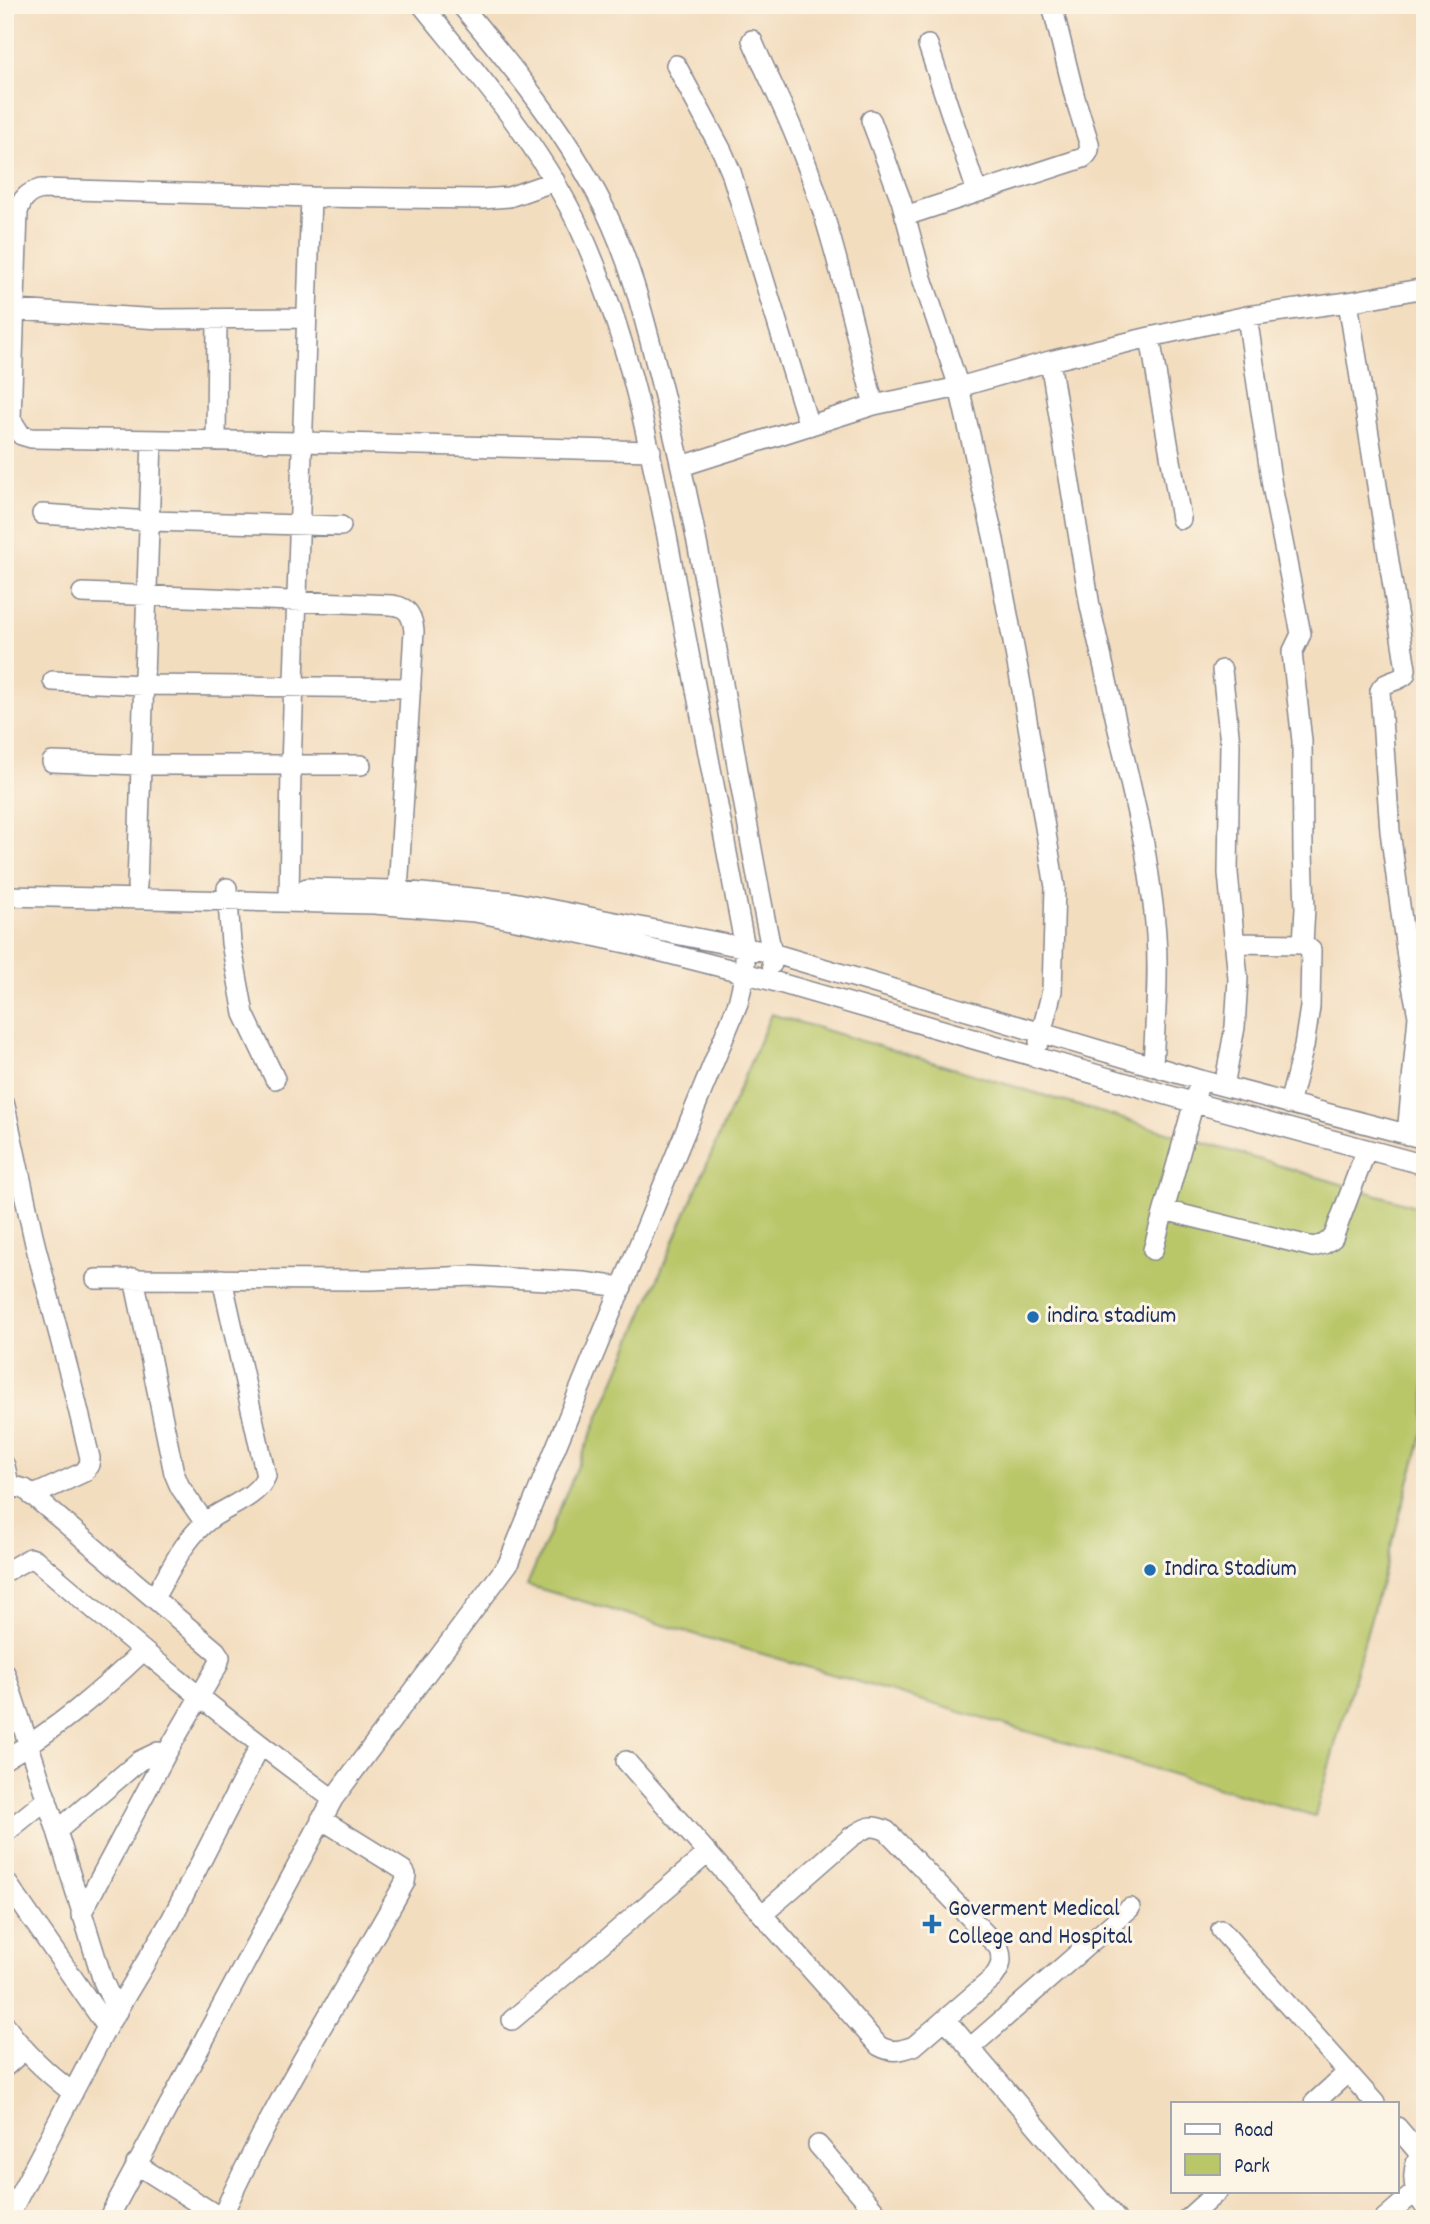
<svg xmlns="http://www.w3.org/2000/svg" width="1430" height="2224" font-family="Dekko,sans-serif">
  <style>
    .green { fill: #b9c769; stroke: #6a7b64; stroke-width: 2 }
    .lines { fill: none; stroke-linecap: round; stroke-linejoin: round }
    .minor-casing { stroke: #87868e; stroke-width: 22 }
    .minor { stroke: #fff; stroke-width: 19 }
    .poi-dot { fill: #1f6fb2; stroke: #fcf5e5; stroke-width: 2.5 }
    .labels { text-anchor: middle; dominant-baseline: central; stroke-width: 6; stroke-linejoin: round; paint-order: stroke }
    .poi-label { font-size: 24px; fill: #1b2f5e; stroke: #fcf5e5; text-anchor: start }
  </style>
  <rect width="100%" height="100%" fill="#fcf5e5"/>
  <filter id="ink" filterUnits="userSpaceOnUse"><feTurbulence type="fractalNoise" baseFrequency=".0143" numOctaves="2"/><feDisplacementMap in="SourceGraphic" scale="14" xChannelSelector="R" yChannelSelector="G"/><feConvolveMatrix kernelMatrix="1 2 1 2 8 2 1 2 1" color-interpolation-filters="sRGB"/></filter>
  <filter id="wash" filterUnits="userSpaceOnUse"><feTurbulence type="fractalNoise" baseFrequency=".00686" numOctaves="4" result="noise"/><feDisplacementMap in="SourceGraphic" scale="28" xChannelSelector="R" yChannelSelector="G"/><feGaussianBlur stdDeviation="1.57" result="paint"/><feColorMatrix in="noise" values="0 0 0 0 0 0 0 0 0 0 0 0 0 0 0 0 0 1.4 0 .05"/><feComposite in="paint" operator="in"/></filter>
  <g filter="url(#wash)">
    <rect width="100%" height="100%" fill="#f3ddbf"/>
    <path class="green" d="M 771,1014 L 1425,1209 L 1425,1426 L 1315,1816 L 527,1585 Z"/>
  </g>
  <g filter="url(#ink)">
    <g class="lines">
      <defs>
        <path id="minor" d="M 461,5 C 510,64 561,126 597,194 C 632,259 648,333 666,404 C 712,585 734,771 772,953 L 772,964
          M 752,40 C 766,73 783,105 796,138 C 831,220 851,318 874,405
          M 928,45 L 977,192
          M 676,65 L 722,151 L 731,172 L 809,426
          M 871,120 L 901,200 L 922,278 L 959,387 L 994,540 L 1022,690 L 1055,887 L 1052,991 L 1039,1042
          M 555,181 L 509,197 L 482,199 L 311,197 L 41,189 C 27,193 22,198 18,212 L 11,419 L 21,435 L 31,438 L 303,442 L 651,451
          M 905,216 L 1083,158 C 1089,153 1090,150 1089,143 L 1075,98 L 1052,5
          M 1348,302 L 1406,669 L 1405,675 C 1396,683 1385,680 1380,691 L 1390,831 L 1408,965 L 1418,1016 L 1407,1135
          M 15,310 L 160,319 L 307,318
          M 1247,316 L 1272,486 L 1301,634 L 1292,653 L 1302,741 L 1303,852 L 1305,908 L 1303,944
          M 1150,337 L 1181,519
          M 1050,361 L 1090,606 L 1144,844 C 1149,874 1154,904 1156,935 C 1159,978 1155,1022 1153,1065
          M 216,441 L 217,319
          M 682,466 L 874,405 L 959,387 L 1050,361 L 1150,337 L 1247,316 L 1348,302 L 1425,288
          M 42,514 L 150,521 L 341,526
          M 82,593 L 368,604 C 393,606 411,600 414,631 L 398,891
          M 1222,670 L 1230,743 L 1228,873 L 1238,979 L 1235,1027 L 1224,1086
          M 53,681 L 144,685 L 411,688
          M 52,762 L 141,765 L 361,765
          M 137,886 L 152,440
          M 227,888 L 231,943 L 244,1014 L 275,1079
          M 307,888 L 391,890 L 513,902 L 772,953 L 1200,1080 L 1425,1139
          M 5,896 L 374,904 L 475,912 L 556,928 L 635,945 L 745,973 L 1195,1103 L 1425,1165
          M 289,901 L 291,766 L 311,197
          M 1236,943 L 1303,944 L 1311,950 L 1310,1007 L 1304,1046 L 1289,1104
          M 5,1106 L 35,1244 L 72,1384 L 90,1458 L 89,1465 L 84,1472 L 32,1496
          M 1164,1210 L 1313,1247 L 1324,1244 L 1333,1238 L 1366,1151
          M 1153,1250 L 1197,1091
          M 134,1278 L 174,1473 L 180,1487 L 205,1523
          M 96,1279 L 371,1280 L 473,1276 L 583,1282 L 622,1287
          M 5,1466 L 10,1489
          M 5,1492 L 17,1487 L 25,1489 L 216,1651 L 220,1657 L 218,1665 L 166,1754 L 81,1914
          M 5,1572 L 30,1558 L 36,1560 C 133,1643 230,1724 333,1799
          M 154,1598 C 170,1571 184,1538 210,1519 C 228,1506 258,1497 266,1476 L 222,1279
          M 5,1673 L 57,1831 L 103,1981 L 117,2012
          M 5,1759 C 57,1729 100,1692 143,1651
          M 626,1761 L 879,2046 C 892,2053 900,2051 914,2046 L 993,1978 C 1001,1967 1003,1961 999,1948 L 887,1831 C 870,1823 866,1828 851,1837 L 763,1914
          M 57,1831 L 139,1761 L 158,1752 L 166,1754
          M 5,1833 L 47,1799
          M 5,1880 L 107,2027
          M 1221,1930 L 1375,2103
          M 512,2020 L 708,1853
          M 946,2020 L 1116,2219
          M 5,2025 C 24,2052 47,2073 73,2093
          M 970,2048 L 1130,1908
          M 5,2067 L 24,2050
          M 1314,2103 L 1348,2072
          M 1397,2127 L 1420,2154
          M 818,2145 L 882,2219
          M 1425,2147 C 1410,2166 1410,2188 1425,2207
          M 136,2164 L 221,2218
          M 7,2219 L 107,2027 L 171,1920 L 260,1746
          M 108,2219 L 333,1799 L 508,1564 L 738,1003 L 745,973 L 745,948 C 723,830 700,713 678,595 C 655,471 633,345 580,229 C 541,146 479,76 422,5
          M 221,2219 C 273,2101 343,1994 405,1882 L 406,1875 L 403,1870 L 321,1819
          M 1187,2219 L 1218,2191
          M 1384,2219 L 1415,2192"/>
      </defs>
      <use href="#minor" class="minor-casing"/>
      <use href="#minor" class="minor"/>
    </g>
  </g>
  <g class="poi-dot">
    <circle cx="1033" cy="1317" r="7"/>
    <circle cx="1150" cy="1570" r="7"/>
    <path d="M928.5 1913.5h7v7h7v7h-7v7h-7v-7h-7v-7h7z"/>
  </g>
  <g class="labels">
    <g class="poi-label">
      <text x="1047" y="1317">indira stadium</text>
      <text x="1164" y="1570">Indira Stadium</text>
      <text x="948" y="1910">Goverment Medical<tspan x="948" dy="28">College and Hospital</tspan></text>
    </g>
  </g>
  <rect width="1430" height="2224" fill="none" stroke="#fcf5e5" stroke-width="28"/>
  <rect x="1171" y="2102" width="228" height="91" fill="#fcf5e5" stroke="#a2a6af" stroke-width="2"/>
  <rect x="1185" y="2124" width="35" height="10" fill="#ffffff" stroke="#a2a6af" stroke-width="2"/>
  <text x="1234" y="2136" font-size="21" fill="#1b2f5e">Road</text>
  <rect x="1185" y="2154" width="35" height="21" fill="#b9c769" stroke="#a2a6af" stroke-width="2"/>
  <text x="1234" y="2172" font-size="21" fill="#1b2f5e">Park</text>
</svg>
